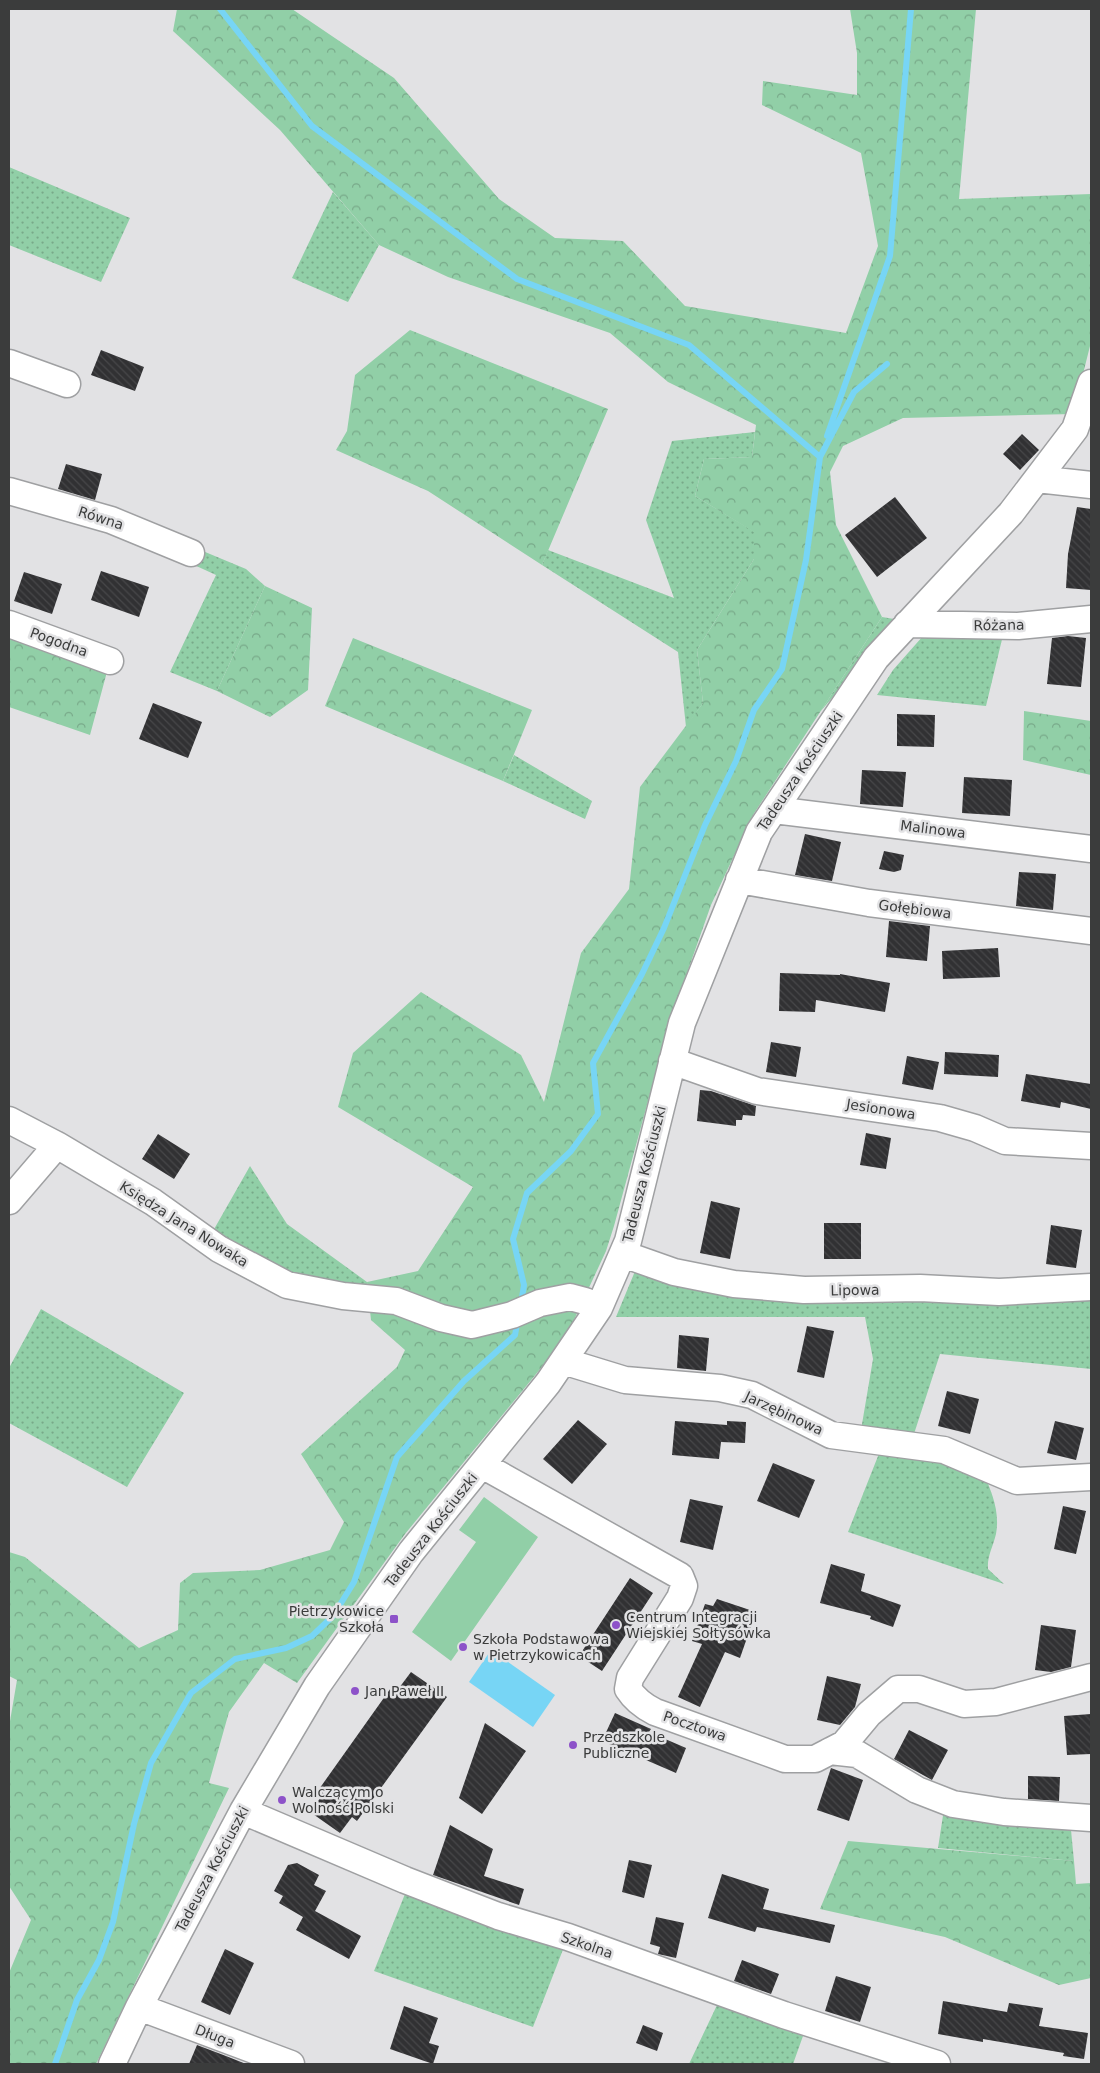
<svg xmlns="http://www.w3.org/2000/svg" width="1100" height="2073" font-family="'DejaVu Sans',sans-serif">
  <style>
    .grass { fill: url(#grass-dots) }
    .forest { fill: url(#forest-crowns) }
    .pitch { fill: #91cfa7 }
    .water { fill: #77d5f5 }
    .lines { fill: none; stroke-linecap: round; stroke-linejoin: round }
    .stream { stroke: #77d5f5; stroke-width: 6 }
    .building { fill: url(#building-back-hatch) }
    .minor-casing { stroke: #9fa0a2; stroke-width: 29 }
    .minor { stroke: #fff; stroke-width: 26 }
    .poi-dot { fill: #8d52c9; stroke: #e2e2e4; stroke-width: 2 }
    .labels { text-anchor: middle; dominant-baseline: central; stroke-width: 5; stroke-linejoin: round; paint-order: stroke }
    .street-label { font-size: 14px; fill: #3b3c3c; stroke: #e2e2e4 }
    .poi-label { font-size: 14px; fill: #3b3c3c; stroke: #e2e2e4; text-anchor: start }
  </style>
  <defs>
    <pattern id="grass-dots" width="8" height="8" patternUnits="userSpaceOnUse" patternTransform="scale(1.25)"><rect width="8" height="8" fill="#91cfa7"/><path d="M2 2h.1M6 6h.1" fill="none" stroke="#78a989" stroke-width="1.8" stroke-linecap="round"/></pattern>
    <pattern id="forest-crowns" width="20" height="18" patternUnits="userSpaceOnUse" patternTransform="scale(1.25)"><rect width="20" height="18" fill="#91cfa7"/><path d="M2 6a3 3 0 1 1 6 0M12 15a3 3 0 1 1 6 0" fill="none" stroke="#78a989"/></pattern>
    <pattern id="building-back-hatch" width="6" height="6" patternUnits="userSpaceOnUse" patternTransform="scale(1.25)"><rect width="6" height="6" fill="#313133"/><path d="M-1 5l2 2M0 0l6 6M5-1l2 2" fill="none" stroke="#474749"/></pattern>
  </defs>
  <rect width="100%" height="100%" fill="#e2e2e4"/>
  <path class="grass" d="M 9,167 L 130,218 L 101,282 L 9,245 Z
    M 333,192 L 379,245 L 348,302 L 292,278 Z
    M 755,432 L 752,457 L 704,459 L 695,496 L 755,532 L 754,559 L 697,650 L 703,703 L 686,727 L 678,652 L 542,565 L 548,550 L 674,598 L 646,520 L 672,441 Z
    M 198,549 L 246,569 L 265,586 L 217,691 L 170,672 L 216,575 L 192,564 Z
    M 882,617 L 894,619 L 856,670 L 820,712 Z
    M 1004,631 L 986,706 L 877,695 L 893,670 L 923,636 Z
    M 514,755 L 592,801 L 585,819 L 503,781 Z
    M 250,1166 L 287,1224 L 367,1282 L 368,1293 L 296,1279 L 213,1231 Z
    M 638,1264 L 668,1276 L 1091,1290 L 1091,1369 L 940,1354 L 912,1440 L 861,1430 L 873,1359 L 865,1317 L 616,1317 Z
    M 41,1309 L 184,1393 L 127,1487 L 9,1423 L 9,1368 Z
    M 882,1446 L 983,1472 C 992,1493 1000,1511 996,1534 C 993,1547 987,1556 988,1569 L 1004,1584 L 848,1532 Z
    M 944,1809 L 1070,1820 L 1074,1861 L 938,1848 Z
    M 407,1889 L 564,1947 L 533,2027 L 374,1971 Z
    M 718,2003 L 803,2036 L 793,2064 L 689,2064 Z"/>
  <path class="forest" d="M 177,9 L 292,9 L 394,78 L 499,199 L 555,238 L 623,241 L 685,306 L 846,333 L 878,246 L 861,153 L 762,105 L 763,81 L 857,95 L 857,53 L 850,9 L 976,9 L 959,199 L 1091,194 L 1091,342 L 1073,414 L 903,418 L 843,446 L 830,472 L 836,525 L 882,617 L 753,815 L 711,905 L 669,1024 L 614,1226 L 606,1251 L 573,1322 L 550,1357 L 405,1534 L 297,1683 L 264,1663 L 229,1712 L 209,1783 L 229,1788 L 96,2064 L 9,2064 L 9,1973 L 31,1920 L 9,1886 L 9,1727 L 17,1680 L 9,1676 L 9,1552 L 25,1557 L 139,1648 L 178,1630 L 180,1583 L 193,1573 L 260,1570 L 330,1550 L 344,1522 L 301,1454 L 397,1367 L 405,1350 L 371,1320 L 367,1282 L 418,1271 L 473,1187 L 338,1107 L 353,1053 L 421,992 L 521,1055 L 544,1102 L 581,953 L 629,889 L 640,787 L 703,703 L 697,650 L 754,559 L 754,532 L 695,496 L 704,459 L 752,457 L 756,425 L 668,382 L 610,333 L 448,277 L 379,245 L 280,130 L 173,31 Z
    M 410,330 L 608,409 L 542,565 L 428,491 L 336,450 L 347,431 L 355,375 Z
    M 265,586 L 312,608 L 308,690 L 270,717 L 217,691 Z
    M 9,631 L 108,668 L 90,735 L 9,707 Z
    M 353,638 L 532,710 L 503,781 L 325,706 Z
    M 1024,711 L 1091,721 L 1091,775 L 1023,760 Z
    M 848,1841 L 1074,1861 L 1076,1884 L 1091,1883 L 1091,1978 L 1059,1985 L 945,1937 L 820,1909 Z"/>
  <path class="pitch" d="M 484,1497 L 538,1537 L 451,1661 L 412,1632 L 476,1542 L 459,1530 Z"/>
  <path class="water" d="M 491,1650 L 555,1695 L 533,1727 L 469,1682 Z"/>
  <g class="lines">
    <path class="stream" d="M 220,9 L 312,126 L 517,279 L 689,345 L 820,457 L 821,455
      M 827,436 L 890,256 L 911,9
      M 521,1304 L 524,1285 L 513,1239 L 527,1193 L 571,1151 L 598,1114 L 593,1063 L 642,974 L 664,928 L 705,825 L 736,761 L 754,710 L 782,669 L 806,560 L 820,457 L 854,392 L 887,364
      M 55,2064 L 77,2000 L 99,1960 L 113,1922 L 134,1824 L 151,1763 L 191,1693 L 235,1659 L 286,1648 L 312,1636 L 333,1616 L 354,1582 L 397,1457 L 464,1381 L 515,1335 L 518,1319"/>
  </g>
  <path class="building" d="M 101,350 L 144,367 L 135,391 L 91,375 Z
    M 1022,434 L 1039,450 L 1020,470 L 1003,454 Z
    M 66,464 L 102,474 L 95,500 L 58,489 Z
    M 895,497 L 927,538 L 877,577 L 845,535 Z
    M 1077,507 L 1091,509 L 1091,590 L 1066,588 L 1068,554 Z
    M 101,571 L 149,587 L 139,617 L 91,600 Z
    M 24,572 L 62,584 L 52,614 L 14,601 Z
    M 1068,636 L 1086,638 L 1081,687 L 1047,684 L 1052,638 Z
    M 153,703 L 202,722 L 188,758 L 139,739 Z
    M 897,714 L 935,715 L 934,747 L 897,746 Z
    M 862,770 L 906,772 L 903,807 L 860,804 Z
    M 964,777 L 1012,780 L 1010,816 L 962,813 Z
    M 805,834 L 841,842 L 832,881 L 795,875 Z
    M 884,851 L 904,855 L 901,870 L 894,872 L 879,869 Z
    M 1019,872 L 1056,874 L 1053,910 L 1016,906 Z
    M 889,921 L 930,926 L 927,961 L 886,957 Z
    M 998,948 L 1000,977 L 943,979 L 942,951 Z
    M 780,973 L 840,975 L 840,974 L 890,983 L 885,1012 L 816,1000 L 815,1012 L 779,1011 Z
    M 771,1042 L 801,1047 L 796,1077 L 766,1072 Z
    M 945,1052 L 999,1055 L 998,1077 L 944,1074 Z
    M 907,1056 L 939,1062 L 933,1090 L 902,1084 Z
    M 1026,1074 L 1091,1084 L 1091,1109 L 1061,1102 L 1060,1108 L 1021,1101 Z
    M 700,1090 L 711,1091 L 756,1106 L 755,1116 L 743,1115 L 742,1120 L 736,1120 L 736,1126 L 697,1121 Z
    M 866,1133 L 891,1138 L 886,1169 L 860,1165 Z
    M 158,1134 L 190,1154 L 174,1179 L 142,1159 Z
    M 711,1201 L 740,1208 L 730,1259 L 700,1253 Z
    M 824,1223 L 861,1223 L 861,1259 L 824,1259 Z
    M 1051,1225 L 1082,1230 L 1076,1268 L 1046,1264 Z
    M 807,1326 L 834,1331 L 824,1378 L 797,1372 Z
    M 679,1335 L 709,1338 L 706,1371 L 677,1368 Z
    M 947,1391 L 979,1399 L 970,1434 L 938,1426 Z
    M 578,1420 L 607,1444 L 572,1484 L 543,1459 Z
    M 675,1421 L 727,1425 L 727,1421 L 746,1422 L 745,1443 L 721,1442 L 719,1459 L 672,1455 Z
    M 1055,1421 L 1084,1428 L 1076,1460 L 1047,1453 Z
    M 773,1463 L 815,1480 L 799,1518 L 757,1501 Z
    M 690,1499 L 723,1506 L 713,1550 L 680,1542 Z
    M 1063,1506 L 1086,1511 L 1076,1554 L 1054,1549 Z
    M 831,1564 L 865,1574 L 861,1591 L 901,1605 L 893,1627 L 870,1619 L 871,1616 L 820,1603 Z
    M 630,1578 L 653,1593 L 602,1671 L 579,1656 Z
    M 717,1599 L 756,1612 L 740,1658 L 725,1652 L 700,1707 L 678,1697 L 702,1644 L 692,1641 L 705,1604 L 713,1606 Z
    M 1041,1625 L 1076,1630 L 1071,1667 L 1051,1672 L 1035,1670 Z
    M 411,1672 L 447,1697 L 357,1821 L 352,1817 L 340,1833 L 310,1812 L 321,1797 L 317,1792 L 393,1685 L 399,1688 Z
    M 827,1676 L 861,1684 L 855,1707 L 840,1725 L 817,1720 Z
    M 615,1713 L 651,1729 L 649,1732 L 686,1748 L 676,1773 L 602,1741 Z
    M 1091,1714 L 1091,1754 L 1067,1755 L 1064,1716 Z
    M 485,1723 L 526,1751 L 482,1814 L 459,1798 Z
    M 909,1730 L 948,1750 L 932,1780 L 894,1759 Z
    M 831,1768 L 863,1780 L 849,1821 L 817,1810 Z
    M 1028,1776 L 1060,1777 L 1059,1801 L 1028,1799 Z
    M 450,1825 L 493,1849 L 484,1876 L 524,1889 L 519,1905 L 433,1875 Z
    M 629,1860 L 652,1865 L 644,1898 L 622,1892 Z
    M 297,1863 L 319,1875 L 314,1885 L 326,1891 L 315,1911 L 361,1936 L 349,1959 L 296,1930 L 303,1917 L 279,1903 L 283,1896 L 274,1891 L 288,1865 Z
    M 722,1874 L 769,1889 L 763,1909 L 835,1925 L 830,1943 L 757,1927 L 755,1932 L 708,1918 Z
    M 656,1917 L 684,1923 L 676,1958 L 658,1954 L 660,1947 L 650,1944 Z
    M 225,1949 L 254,1963 L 230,2015 L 201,2002 Z
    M 742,1960 L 779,1974 L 771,1994 L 734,1981 Z
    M 836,1976 L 871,1987 L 860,2022 L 825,2011 Z
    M 943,2001 L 1007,2012 L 1009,2003 L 1043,2008 L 1039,2026 L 1088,2033 L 1084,2059 L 1063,2056 L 1064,2053 L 983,2039 L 983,2042 L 938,2034 Z
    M 404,2006 L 438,2018 L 429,2043 L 439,2046 L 433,2064 L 390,2049 Z
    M 643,2025 L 663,2033 L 657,2051 L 636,2043 Z
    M 197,2045 L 226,2056 L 246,2064 L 189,2064 Z"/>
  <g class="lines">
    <defs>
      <path id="minor" d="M 9,363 L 67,384
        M 1037,479 L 1091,485
        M 9,491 L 111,520 L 191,553
        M 9,624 L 110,661
        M 907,624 L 1018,626 L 1091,619
        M 774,810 L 1091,849
        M 739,880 L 869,903 L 1091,931
        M 672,1061 L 757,1091 L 940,1118 L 975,1128 L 1005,1141 L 1091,1146
        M 9,1120 L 57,1145 L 153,1202 L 219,1249 L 287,1285 L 343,1296 L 396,1301 L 441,1318 L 472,1325 L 512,1315 L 540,1303 L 570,1297 L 585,1301 L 599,1308
        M 9,1201 L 57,1145
        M 623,1254 L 674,1272 L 734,1284 L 804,1290 L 920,1288 L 999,1292 L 1091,1287
        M 563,1361 L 625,1380 L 720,1388 L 752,1395 L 831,1435 L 944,1450 L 1017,1481 L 1091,1477
        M 482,1465 L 680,1576 L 684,1586 L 680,1598 L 630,1678 L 628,1689 C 635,1700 643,1706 655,1712 L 785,1759 L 815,1759 L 844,1744 L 869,1714 L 898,1689 L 919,1689 L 964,1704 L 996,1702 L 1091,1677
        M 830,1751 L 857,1754 L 917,1790 L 953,1804 L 1004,1812 L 1091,1818
        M 243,1811 L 405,1880 L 498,1916 L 568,1937 L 784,2015 L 937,2064
        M 139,2007 L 291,2064
        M 112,2064 L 139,2007 L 243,1811 L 317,1686 L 411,1552 L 548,1383 L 599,1308 L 628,1241 L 682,1023 L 759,832 L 876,658 L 1011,513 L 1075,429 L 1091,383"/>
    </defs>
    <use href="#minor" class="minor-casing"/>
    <use href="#minor" class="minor"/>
  </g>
  <g class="poi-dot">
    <rect x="389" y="1614" width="10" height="10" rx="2.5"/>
    <circle cx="616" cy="1625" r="5"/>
    <circle cx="463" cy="1647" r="5"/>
    <circle cx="355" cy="1691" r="5"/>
    <circle cx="573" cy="1745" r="5"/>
    <circle cx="282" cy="1800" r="5"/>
  </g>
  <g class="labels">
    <g class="street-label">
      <text transform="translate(101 518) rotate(18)">Równa</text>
      <text transform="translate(999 625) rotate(-1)">Różana</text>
      <text transform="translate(59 642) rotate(20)">Pogodna</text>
      <text transform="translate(800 771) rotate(-56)">Tadeusza Kościuszki</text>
      <text transform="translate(933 829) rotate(7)">Malinowa</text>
      <text transform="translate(915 909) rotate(7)">Gołębiowa</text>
      <text transform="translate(881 1109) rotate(9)">Jesionowa</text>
      <text transform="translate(644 1174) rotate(-76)">Tadeusza Kościuszki</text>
      <text transform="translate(184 1224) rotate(32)">Księdza Jana Nowaka</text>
      <text transform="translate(855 1290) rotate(-1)">Lipowa</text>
      <text transform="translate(784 1413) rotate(25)">Jarzębinowa</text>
      <text transform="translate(431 1530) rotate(-52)">Tadeusza Kościuszki</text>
      <text transform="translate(695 1726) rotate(19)">Pocztowa</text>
      <text transform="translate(212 1869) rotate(-62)">Tadeusza Kościuszki</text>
      <text transform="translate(587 1945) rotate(19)">Szkolna</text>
      <text transform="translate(215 2036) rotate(21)">Długa</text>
    </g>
    <g class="poi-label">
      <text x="384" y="1611" text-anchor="end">Pietrzykowice<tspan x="384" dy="16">Szkoła</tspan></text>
      <text x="626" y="1617">Centrum Integracji<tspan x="626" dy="16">Wiejskiej Sołtysówka</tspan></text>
      <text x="473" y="1639">Szkoła Podstawowa<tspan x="473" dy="16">w Pietrzykowicach</tspan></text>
      <text x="365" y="1691">Jan Paweł II</text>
      <text x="583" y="1737">Przedszkole<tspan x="583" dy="16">Publiczne</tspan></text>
      <text x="292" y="1792">Walczącym o<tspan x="292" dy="16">Wolność Polski</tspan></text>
    </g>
  </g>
  <rect width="1100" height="2073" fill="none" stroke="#3b3c3c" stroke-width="20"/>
</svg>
